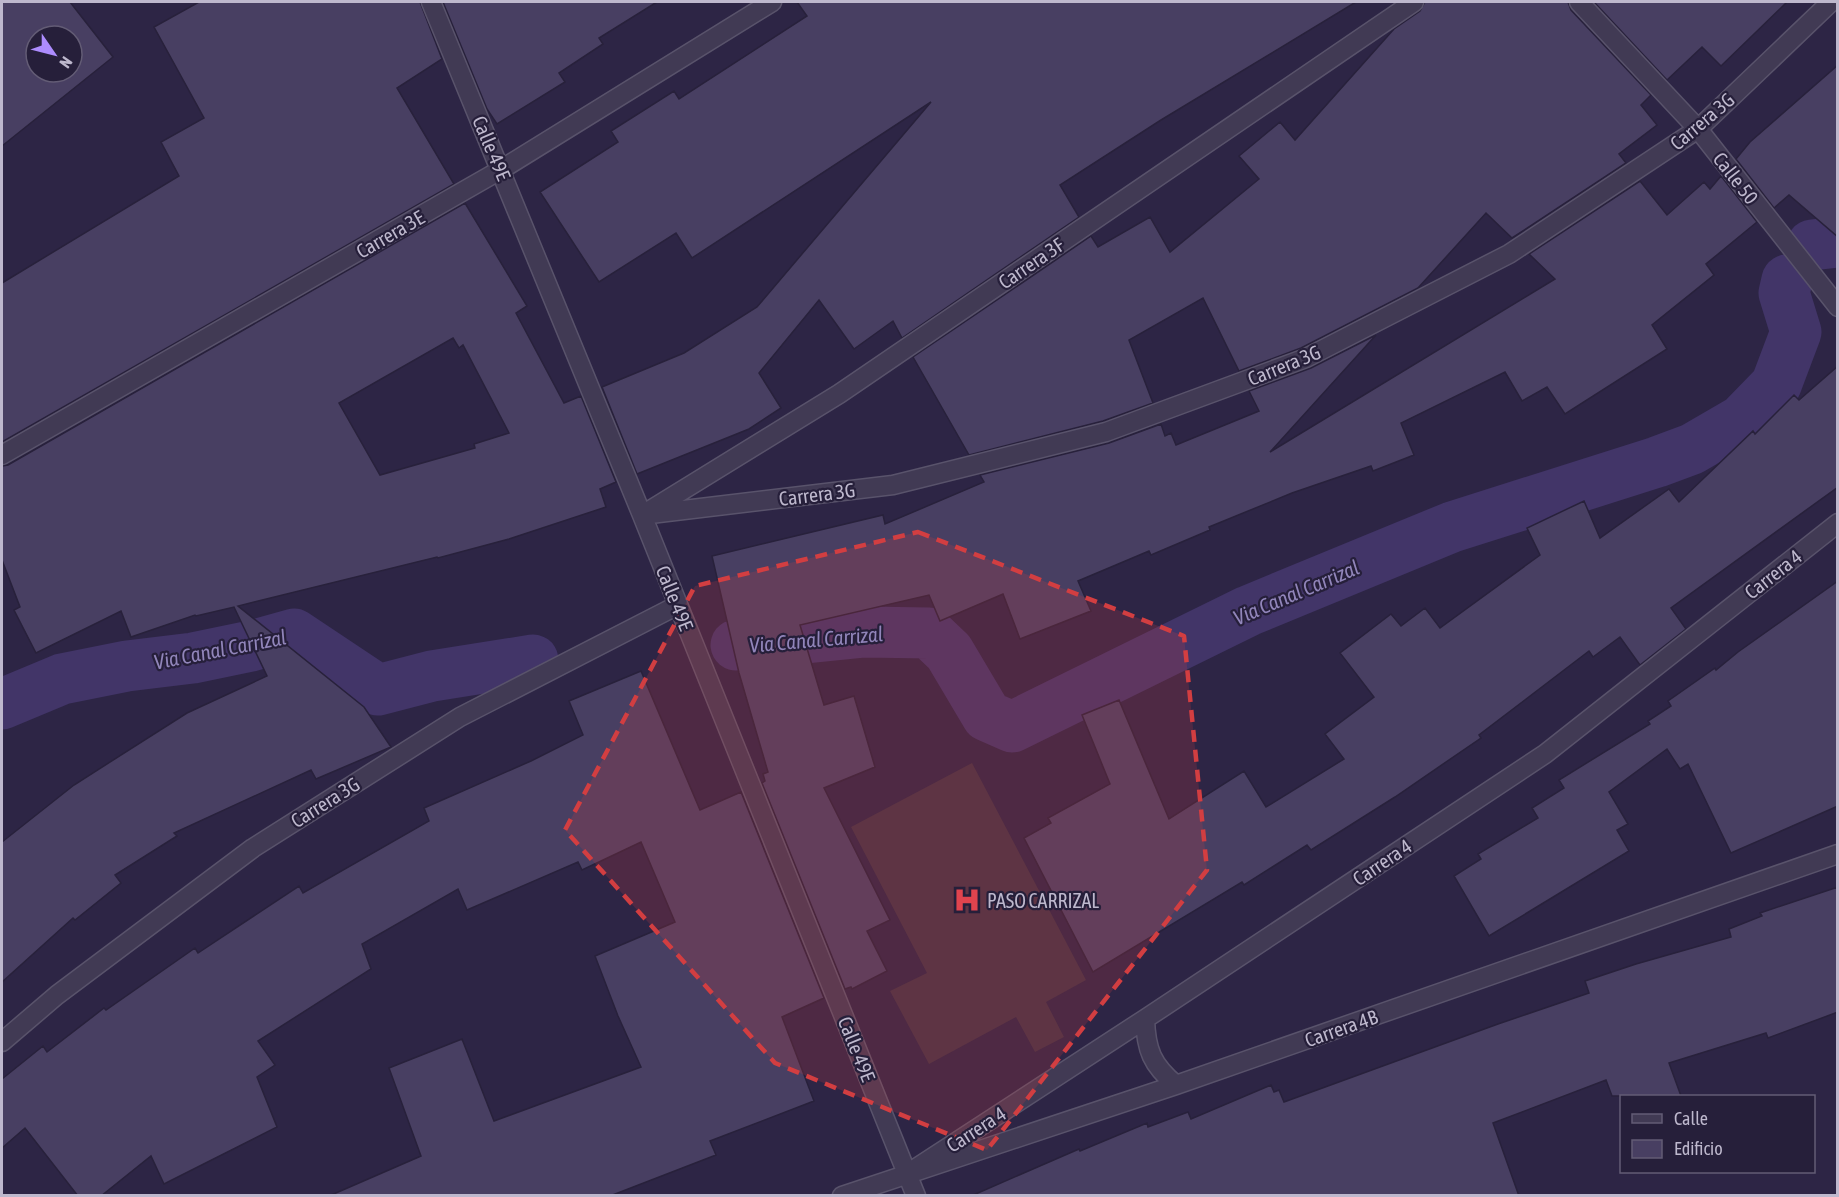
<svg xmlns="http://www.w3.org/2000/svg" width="1839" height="1197" font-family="'Asap Condensed',sans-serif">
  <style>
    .medical { fill: #413345 }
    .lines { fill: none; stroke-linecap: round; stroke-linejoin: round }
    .canal { stroke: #423568; stroke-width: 51 }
    .building { fill: #483f62; stroke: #28213b; stroke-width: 1.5; fill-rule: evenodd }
    .minor-casing { stroke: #59536b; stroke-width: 21 }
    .minor { stroke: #413a54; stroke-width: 18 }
    .marked { fill: #d23e41; fill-opacity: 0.2; stroke: #d23e41; stroke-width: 4.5; stroke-dasharray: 12 8; stroke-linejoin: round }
    .labels { text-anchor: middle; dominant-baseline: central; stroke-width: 4.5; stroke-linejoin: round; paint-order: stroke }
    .street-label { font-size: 20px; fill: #beb8cd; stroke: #261f3a }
    .poi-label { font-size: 20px; fill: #beb8cd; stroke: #261f3a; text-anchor: start }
    .water-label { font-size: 21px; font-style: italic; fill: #9185ba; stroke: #261f3a }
  </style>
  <rect width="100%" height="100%" fill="#2d2545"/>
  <path class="medical" d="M 972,763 L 1086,980 L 1046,1002 L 1064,1037 L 1035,1052 L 1016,1017 L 929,1064 L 890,991 L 927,973 L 851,827 Z"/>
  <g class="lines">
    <path class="canal" d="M 1812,245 L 1838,242
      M 736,645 L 865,632 L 929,633 L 949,652 L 987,716 L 1012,727 L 1248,611 L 1452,527 L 1657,462 L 1692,449 L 1742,420 L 1776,385 L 1796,332 L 1784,293 L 1787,280
      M 2,704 L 62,679 L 127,666 L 193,658 L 251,646 L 294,634 L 378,690 L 432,676 L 533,660"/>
  </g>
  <path class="building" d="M 2,2 L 70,2 L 113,57 L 2,146 ZM 36,36 L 72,36 L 72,72 L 36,72 Z
    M 199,2 L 420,2 L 442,59 L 397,88 L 454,184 L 2,442 L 2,283 L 179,176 L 161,142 L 204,118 L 154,27 Z
    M 443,2 L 657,2 L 599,38 L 603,44 L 559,73 L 565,82 L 497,124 L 487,109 Z
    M 797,2 L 1356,2 L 1161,120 L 1060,185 L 1079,217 L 902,338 L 893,321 L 854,349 L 819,300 L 759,373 L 781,408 L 749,429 L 637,474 L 602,387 L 684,353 L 757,307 L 931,102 L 692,258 L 676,233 L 599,282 L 540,192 L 618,142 L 611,131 L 674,91 L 679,99 L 807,16 Z
    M 1425,2 L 1568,2 L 1571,10 L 1651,95 L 1641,105 L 1657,125 L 1619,154 L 1626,163 L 1512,238 L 1486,213 L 1418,288 L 1301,348 L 1239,371 L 1203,298 L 1129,340 L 1153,403 L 1103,421 L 969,455 L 913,357 L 1091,236 L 1098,247 L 1150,217 L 1170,252 L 1259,179 L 1239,156 L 1280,122 L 1295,140 L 1394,29 L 1420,11 Z
    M 1594,2 L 1787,2 L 1721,66 L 1702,47 L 1667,80 Z
    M 1838,65 L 1838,237 L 1789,195 L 1774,208 L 1736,159 L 1750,142 Z
    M 1721,176 L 1757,222 L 1706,264 L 1714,275 L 1652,325 L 1667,349 L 1565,414 L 1547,387 L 1522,401 L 1505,372 L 1401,423 L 1414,455 L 1373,471 L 1371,466 L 1292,493 L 1209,527 L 1210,530 L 1151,555 L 1149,551 L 1078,581 L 1091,611 L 1020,639 L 1003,594 L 940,621 L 929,595 L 800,625 L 824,705 L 854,696 L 875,767 L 824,788 L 890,920 L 867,931 L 887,971 L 852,989 L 851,987 L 845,989 L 762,783 L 765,781 L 763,774 L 768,772 L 739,673 L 712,556 L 883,515 L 885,524 L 984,482 L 980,475 L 1109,443 L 1161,424 L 1165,436 L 1171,433 L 1176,445 L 1259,411 L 1249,391 L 1311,368 L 1376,335 L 1270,452 L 1555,279 L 1529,254 L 1640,181 L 1667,215 L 1704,182 L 1710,189 Z
    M 465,203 L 527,306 L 516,313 L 564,403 L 581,396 L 616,482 L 600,489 L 606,507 L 509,539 L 438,558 L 437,557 L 238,606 L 364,707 L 391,747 L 316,779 L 311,770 L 174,833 L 177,836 L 115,875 L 121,883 L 75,920 L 73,918 L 2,982 L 2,842 L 74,785 L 187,713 L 267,676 L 234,607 L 196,616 L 195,615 L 131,637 L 121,611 L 36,653 L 14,610 L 20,607 L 2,560 L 2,466 L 8,465 ZM 453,338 L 459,348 L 463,345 L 509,433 L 474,444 L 475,448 L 380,475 L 339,403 Z
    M 1838,366 L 1838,487 L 1671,608 L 1686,629 L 1640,665 L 1620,637 L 1593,657 L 1589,651 L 1479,735 L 1481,738 L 1395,797 L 1311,850 L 1307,845 L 1244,885 L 1242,882 L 1093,972 L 1024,838 L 1051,823 L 1048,818 L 1110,784 L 1082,715 L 1119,700 L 1169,819 L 1244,771 L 1266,807 L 1344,759 L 1325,734 L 1374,697 L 1340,653 L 1391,614 L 1401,626 L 1425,608 L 1440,628 L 1540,555 L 1527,528 L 1584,501 L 1600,538 L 1669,489 L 1679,502 L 1753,431 L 1755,434 L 1794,395 L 1799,400 Z
    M 1838,581 L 1838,806 L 1731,853 L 1688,764 L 1680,769 L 1667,749 L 1609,792 L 1628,824 L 1617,830 L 1629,851 L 1489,936 L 1454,876 L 1481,859 L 1478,854 L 1538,818 L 1532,808 L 1564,788 L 1559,780 L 1650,724 L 1648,721 L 1671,706 L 1668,701 L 1715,668 L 1716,670 L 1738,652 Z
    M 641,671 L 700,810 L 741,792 L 824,998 L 782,1017 L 814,1101 L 710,1141 L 716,1155 L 610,1196 L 329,1196 L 421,1156 L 389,1068 L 462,1039 L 494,1121 L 641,1067 L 618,1016 L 595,956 L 675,922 L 641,842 L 582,870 L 578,862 L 467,910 L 458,889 L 362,944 L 371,969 L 258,1041 L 275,1065 L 257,1077 L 277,1127 L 164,1184 L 151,1156 L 101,1196 L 78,1196 L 25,1128 L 2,1148 L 2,1079 L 43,1046 L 47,1052 L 104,1008 L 106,1010 L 195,948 L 198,953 L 299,886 L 303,893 L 429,821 L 424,808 L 531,761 L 583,735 L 569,701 Z
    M 1838,887 L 1838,1012 L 1768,1038 L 1766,1033 L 1669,1063 L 1681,1096 L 1612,1096 L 1606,1080 L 1493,1123 L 1519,1196 L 971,1196 L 1079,1149 L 1080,1151 L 1147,1123 L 1148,1127 L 1188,1112 L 1191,1119 L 1271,1085 L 1274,1092 L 1279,1090 L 1284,1102 L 1498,1024 L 1589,993 L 1585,981 L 1636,964 L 1731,937 L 1729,929 L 1762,916 L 1760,913 Z"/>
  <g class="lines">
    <defs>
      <path id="minor" d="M 431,2 L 642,515 L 916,1196
        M 1579,2 L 1698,129 L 1838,307
        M 2,455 L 502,169 L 772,2
        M 649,511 L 839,394 L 1414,2
        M 642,515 L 893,485 L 1106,432 L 1306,358 L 1509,254 L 1698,129 L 1831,2
        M 1145,1019 C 1146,1050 1152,1065 1176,1085
        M 2,1042 L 57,995 L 253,848 L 460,717 L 678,605
        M 907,1174 L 1145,1019 L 1545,754 L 1838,523
        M 842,1196 L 1176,1085 L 1838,854"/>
    </defs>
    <use href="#minor" class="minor-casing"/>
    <use href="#minor" class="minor"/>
  </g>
  <path class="marked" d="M 918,532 L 1184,636 L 1207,870 L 987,1150 L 775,1063 L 565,830 L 695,586 Z"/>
  <defs>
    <symbol id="hospital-bare" viewBox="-9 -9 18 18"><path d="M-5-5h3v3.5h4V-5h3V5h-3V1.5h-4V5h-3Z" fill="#e0444e" stroke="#261f3a" stroke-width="2.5" paint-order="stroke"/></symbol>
  </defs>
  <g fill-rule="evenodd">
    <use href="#hospital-bare" x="948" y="881" width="38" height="38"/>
  </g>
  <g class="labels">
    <g class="street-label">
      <text transform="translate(1702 121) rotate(-40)">Carrera 3G</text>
      <text transform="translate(492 148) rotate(67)">Calle 49E</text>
      <text transform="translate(1736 178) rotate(52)">Calle 50</text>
      <text transform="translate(390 234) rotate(-30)">Carrera 3E</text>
      <text transform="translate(1031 263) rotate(-34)">Carrera 3F</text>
      <text transform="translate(1284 365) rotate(-22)">Carrera 3G</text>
      <text transform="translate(817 494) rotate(-7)">Carrera 3G</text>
      <text transform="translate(1773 574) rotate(-38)">Carrera 4</text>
      <text transform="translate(675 598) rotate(68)">Calle 49E</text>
      <text transform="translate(325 802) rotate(-32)">Carrera 3G</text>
      <text transform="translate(1382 862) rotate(-34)">Carrera 4</text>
      <text transform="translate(1341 1028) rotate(-19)">Carrera 4B</text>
      <text transform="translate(857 1049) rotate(68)">Calle 49E</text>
      <text transform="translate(976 1129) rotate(-33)">Carrera 4</text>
    </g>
    <g class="poi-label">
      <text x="987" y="900">PASO CARRIZAL</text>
    </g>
    <g class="water-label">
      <text transform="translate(1296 592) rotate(-23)">Via Canal Carrizal</text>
      <text transform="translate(816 639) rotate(-5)">Via Canal Carrizal</text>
      <text transform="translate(220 649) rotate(-11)">Via Canal Carrizal</text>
    </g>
  </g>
  <rect width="1839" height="1197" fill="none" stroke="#beb8cd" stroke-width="6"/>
  <rect x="1620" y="1095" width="195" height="78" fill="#261f3a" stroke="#635c75" stroke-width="1.5"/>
  <rect x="1632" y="1114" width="30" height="9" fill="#413a54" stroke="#635c75" stroke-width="1.5"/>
  <text x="1674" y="1125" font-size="18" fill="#beb8cd">Calle</text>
  <rect x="1632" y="1140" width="30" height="18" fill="#483f62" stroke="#635c75" stroke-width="1.5"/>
  <text x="1674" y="1155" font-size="18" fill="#beb8cd">Edificio</text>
  <g transform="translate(54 54) rotate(125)"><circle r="28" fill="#261f3a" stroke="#635c75" stroke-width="1.5"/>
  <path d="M0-4.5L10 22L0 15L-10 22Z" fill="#ad8cfe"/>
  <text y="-9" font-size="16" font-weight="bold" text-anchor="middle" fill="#beb8cd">N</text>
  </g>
</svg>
